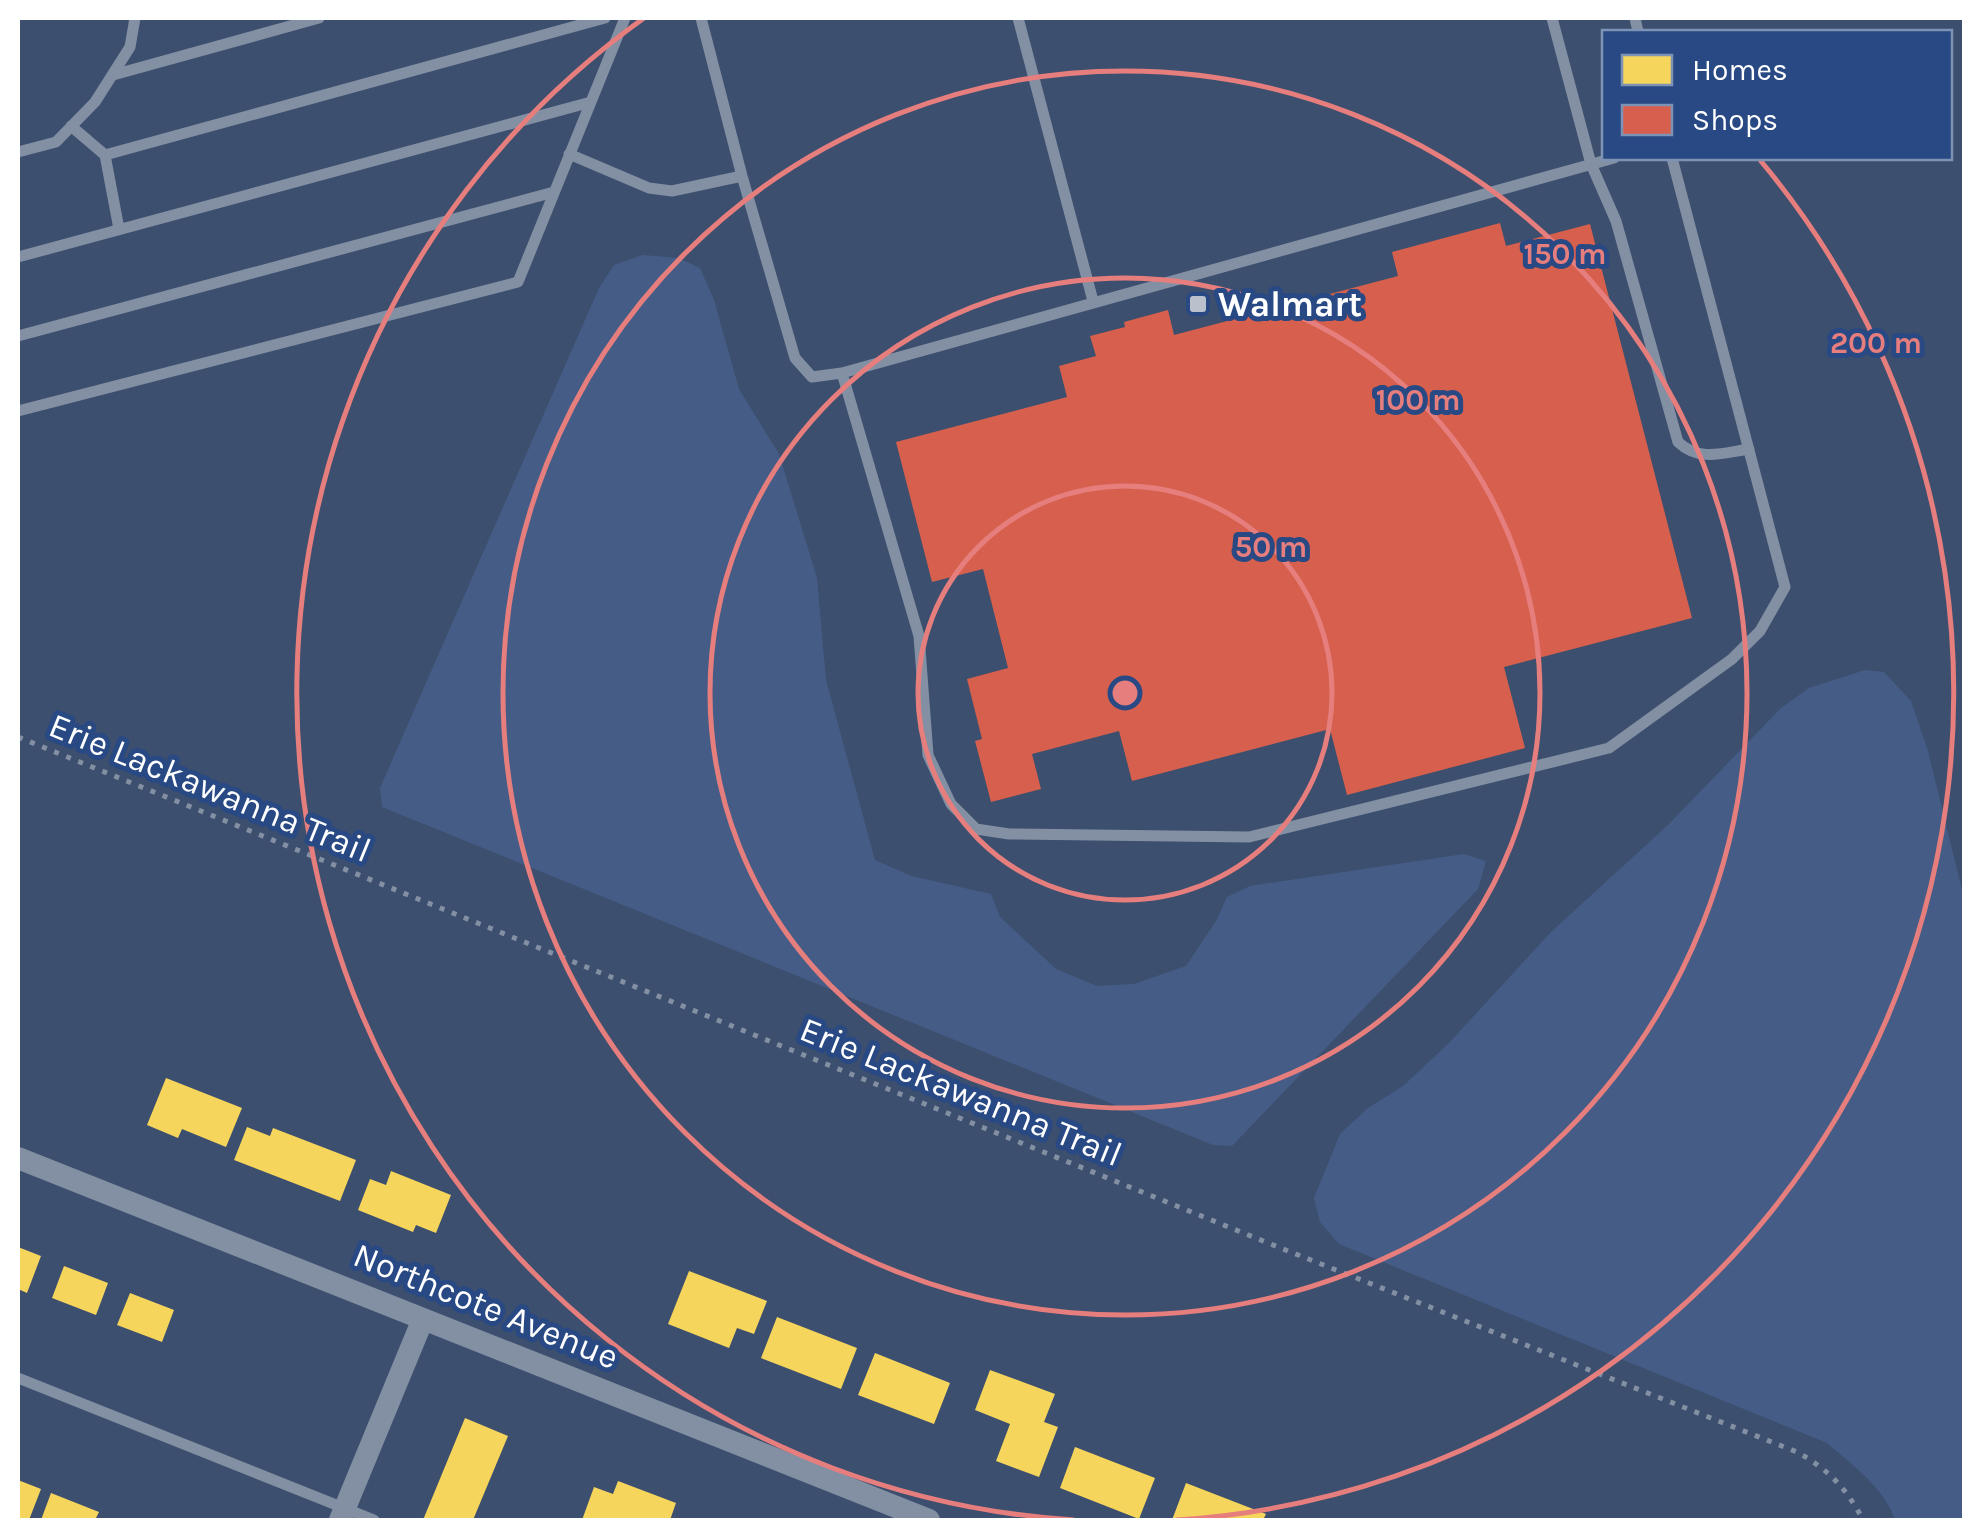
<svg xmlns="http://www.w3.org/2000/svg" width="1982" height="1538" font-family="Karla,sans-serif">
  <style>
    .water { fill: #455d86 }
    .homes { fill: #f6d55c }
    .shops { fill: #d6604d }
    .lines { fill: none; stroke-linecap: round; stroke-linejoin: round }
    .path { stroke: #8390a4; stroke-width: 5; stroke-dasharray: 5 8; stroke-linecap: butt }
    .lane { stroke: #8390a4; stroke-width: 11 }
    .street { stroke: #8390a4; stroke-width: 22 }
    .ring { fill: none; stroke: #e67e7e; stroke-width: 5 }
    .poi-dot { fill: #bbc1cc; stroke: #284983; stroke-width: 4 }
    .labels { text-anchor: middle; dominant-baseline: central; stroke-width: 10; stroke-linejoin: round; paint-order: stroke }
    .poi-label { font-size: 35px; font-weight: bold; fill: #fff; stroke: #284983; text-anchor: start }
    .street-label { font-size: 35px; fill: #fff; stroke: #284983 }
    .centre { fill: #e67e7e; stroke: #284983; stroke-width: 5 }
    .ring-label { font-size: 30px; text-anchor: middle; font-weight: bold; fill: #e67e7e; stroke: #284983; stroke-width: 10; stroke-linejoin: round; paint-order: stroke }
  </style>
  <rect width="100%" height="100%" fill="#3d4f6e"/>
  <path class="water" d="M 643,255 L 678,258 L 700,268 L 714,300 L 739,389 L 779,454 L 817,578 L 826,680 L 875,860 L 911,876 L 991,894 L 1000,917 L 1056,969 L 1097,986 L 1134,984 L 1186,966 L 1216,921 L 1227,897 L 1250,886 L 1464,854 L 1486,861 L 1478,889 L 1232,1146 L 1213,1145 L 382,807 L 380,788 L 599,288 L 614,265 Z
    M 1865,670 L 1884,672 L 1911,701 L 1928,751 L 1964,898 L 1964,1520 L 1895,1520 C 1885,1488 1852,1465 1827,1443 L 1339,1244 L 1320,1222 L 1314,1198 L 1340,1134 L 1368,1108 L 1403,1086 L 1448,1044 L 1551,932 L 1668,825 L 1781,708 L 1809,688 Z"/>
  <path class="homes" d="M 166,1078 L 242,1108 L 226,1147 L 182,1129 L 178,1138 L 147,1125 Z
    M 247,1127 L 270,1136 L 273,1128 L 356,1160 L 340,1201 L 234,1160 Z
    M 391,1171 L 451,1195 L 436,1233 L 416,1225 L 413,1232 L 358,1210 L 370,1179 L 386,1185 Z
    M 18,1247 L 41,1256 L 27,1293 L 18,1289 Z
    M 64,1266 L 108,1283 L 96,1315 L 52,1298 Z
    M 689,1271 L 767,1301 L 754,1334 L 737,1328 L 729,1348 L 668,1324 Z
    M 130,1293 L 174,1310 L 162,1342 L 117,1325 Z
    M 777,1317 L 857,1348 L 841,1389 L 761,1358 Z
    M 875,1353 L 950,1383 L 934,1424 L 858,1395 Z
    M 990,1370 L 1055,1394 L 1044,1422 L 1058,1427 L 1039,1477 L 996,1461 L 1010,1424 L 975,1410 Z
    M 465,1418 L 508,1436 L 473,1520 L 423,1520 Z
    M 1075,1447 L 1155,1478 L 1139,1519 L 1060,1488 Z
    M 18,1480 L 41,1489 L 29,1520 L 18,1520 Z
    M 618,1481 L 676,1503 L 670,1520 L 582,1520 L 594,1487 L 613,1494 Z
    M 1186,1483 L 1266,1514 L 1263,1520 L 1172,1520 Z
    M 51,1493 L 99,1512 L 95,1520 L 41,1520 Z"/>
  <path class="shops" d="M 1500,223 L 1506,246 L 1590,224 L 1692,618 L 1504,667 L 1525,748 L 1347,795 L 1330,729 L 1132,781 L 1119,731 L 1032,754 L 1041,789 L 991,802 L 975,741 L 982,739 L 967,679 L 1008,668 L 983,569 L 932,582 L 896,442 L 1067,397 L 1059,366 L 1096,356 L 1090,336 L 1125,327 L 1124,322 L 1168,310 L 1174,335 L 1398,276 L 1392,252 Z"/>
  <g class="lines">
    <path class="path" d="M 18,737 L 1288,1251 L 1797,1452 C 1828,1469 1847,1489 1863,1520"/>
    <path class="lane" d="M 701,18 L 742,176 L 795,358 L 812,377 L 842,373 L 1614,158
      M 1018,18 L 1093,301
      M 1552,18 L 1591,164 L 1616,221 L 1678,442 C 1699,462 1723,453 1749,449
      M 1635,18 L 1638,32
      M 113,75 L 319,18
      M 71,126 L 105,155 L 119,229
      M 18,152 L 56,142 L 95,102 L 130,47 L 135,18
      M 569,154 L 649,188 L 672,191 L 742,176
      M 105,155 L 605,18
      M 18,257 L 591,102
      M 18,336 L 554,192
      M 842,373 L 919,636 L 928,755 L 951,804 L 976,829 L 1009,834 L 1249,837 L 1609,748 L 1732,659 L 1760,631 L 1785,587 L 1672,158
      M 18,411 L 518,282 L 625,18
      M 18,1378 L 374,1520"/>
    <path class="street" d="M 18,1158 L 929,1520
      M 340,1520 L 423,1319"/>
  </g>
  <g class="ring">
    <circle cx="1125" cy="693" r="207"/>
    <circle cx="1125" cy="693" r="415"/>
    <circle cx="1125" cy="693" r="622"/>
    <path d="M1074 1520A829 829 0 0 1 644 18M1760 160A829 829 0 0 1 1176 1520"/>
  </g>
  <rect class="poi-dot" x="1188" y="294" width="20" height="20" rx="5"/>
  <g class="labels">
    <g class="poi-label">
      <text x="1218" y="304">Walmart</text>
    </g>
    <g class="street-label">
      <text transform="translate(210 788) rotate(22)">Erie Lackawanna Trail</text>
      <text transform="translate(961 1092) rotate(22)">Erie Lackawanna Trail</text>
      <text transform="translate(486 1306) rotate(22)">Northcote Avenue</text>
    </g>
  </g>
  <circle cx="1125" cy="693" r="15" class="centre"/>
  <g class="ring-label">
    <text x="1565" y="264">150 m</text>
    <text x="1876" y="353">200 m</text>
    <text x="1418" y="410">100 m</text>
    <text x="1271" y="557">50 m</text>
  </g>
  <rect width="1982" height="1538" fill="none" stroke="#ffffff" stroke-width="40"/>
  <rect x="1602" y="30" width="350" height="130" fill="#284983" stroke="#7e92b5" stroke-width="2.5"/>
  <rect x="1622" y="55" width="50" height="30" fill="#f6d55c" stroke="#7e92b5" stroke-width="2.5"/>
  <text x="1692" y="80" font-size="30" fill="#ffffff">Homes</text>
  <rect x="1622" y="105" width="50" height="30" fill="#d6604d" stroke="#7e92b5" stroke-width="2.5"/>
  <text x="1692" y="130" font-size="30" fill="#ffffff">Shops</text>
</svg>
